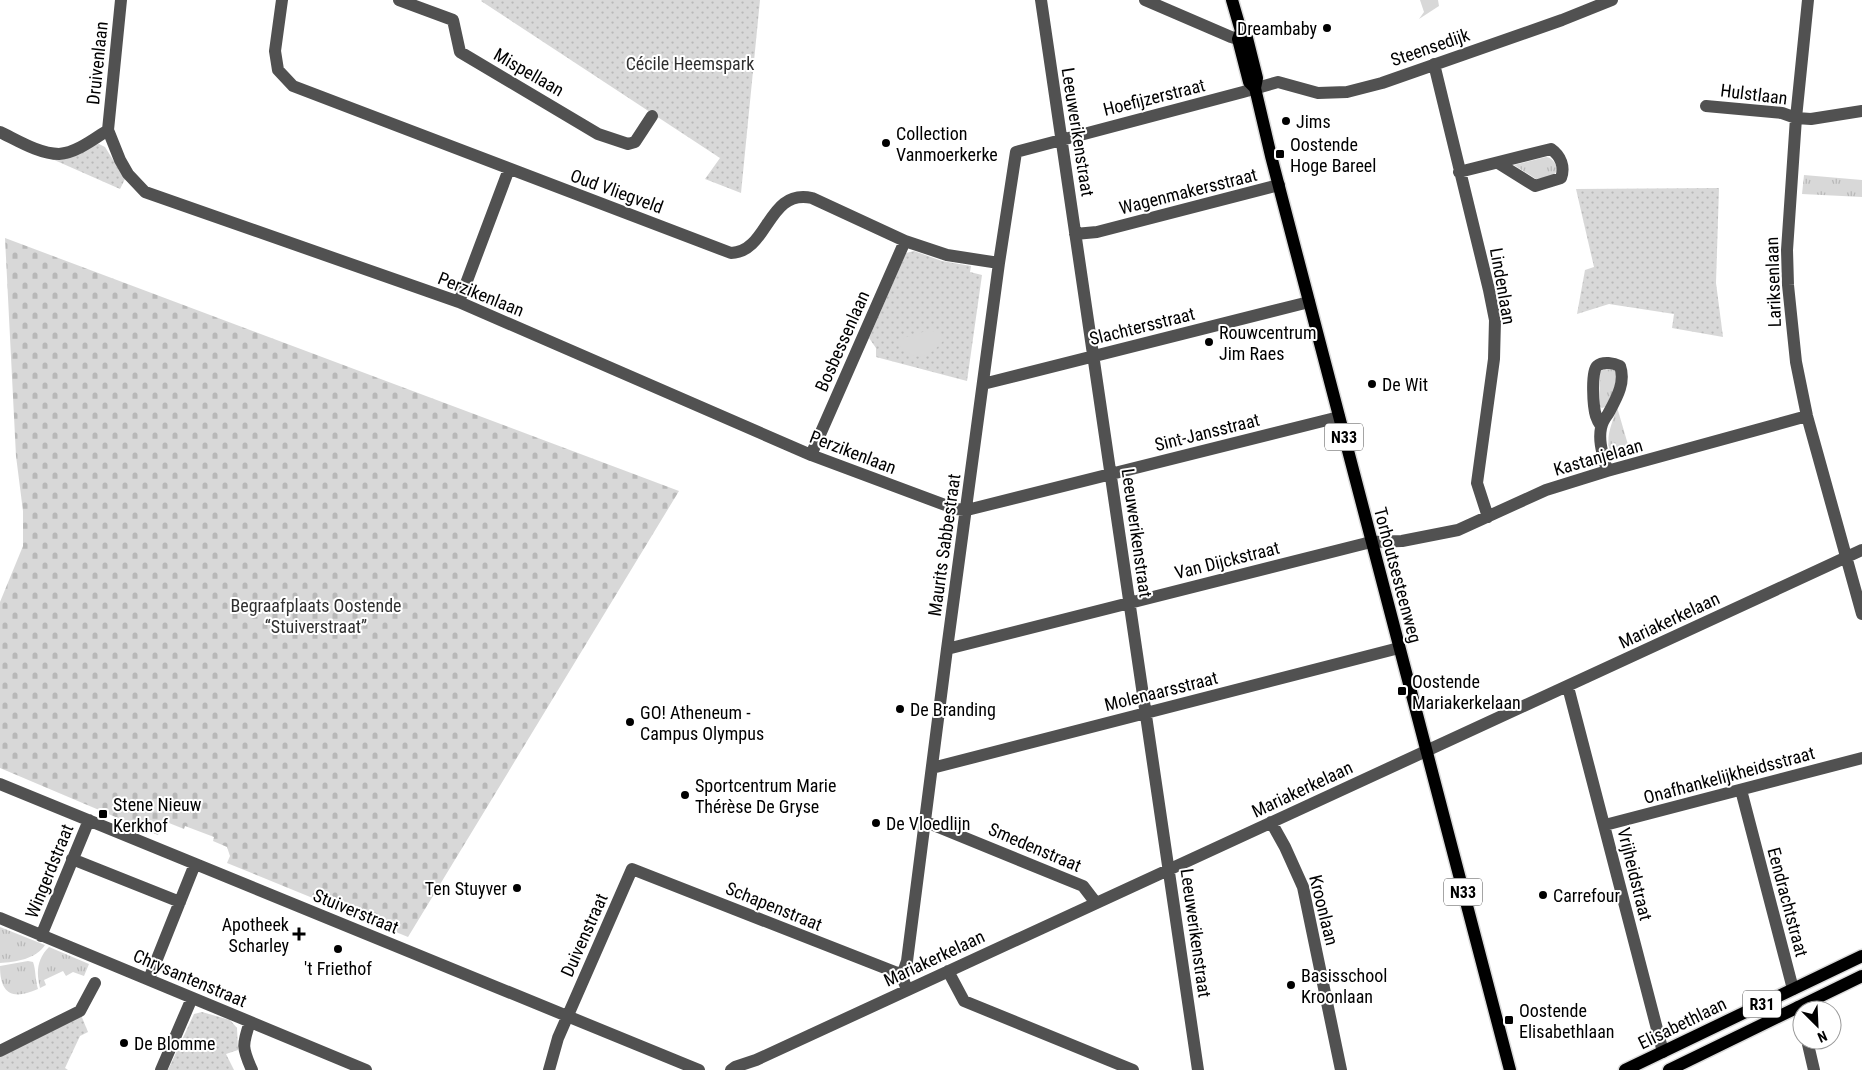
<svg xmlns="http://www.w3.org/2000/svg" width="1862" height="1070" font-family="'Roboto Condensed',sans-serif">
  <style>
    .grass { fill: url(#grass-tufts) }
    .cemetery { fill: url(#cemetery-stones) }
    .park { fill: url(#park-dots) }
    .pitch { fill: #d8d8d8 }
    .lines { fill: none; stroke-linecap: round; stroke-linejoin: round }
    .major-casing { stroke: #dbdbdb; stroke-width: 15 }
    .minor { stroke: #515151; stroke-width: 12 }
    .major { stroke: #000; stroke-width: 12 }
    .poi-dot { fill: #000; stroke: #fff; stroke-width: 2 }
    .labels { text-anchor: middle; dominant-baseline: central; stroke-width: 4; stroke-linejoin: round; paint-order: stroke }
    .shield { fill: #fff; stroke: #4c4c4c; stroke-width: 1 }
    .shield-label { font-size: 16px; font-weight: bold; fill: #000 }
    .poi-label { font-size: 18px; fill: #000; stroke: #fff; text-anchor: start }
    .street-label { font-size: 18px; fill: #000; stroke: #fff }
    .park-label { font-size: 18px; fill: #2f2f2f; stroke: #fff }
  </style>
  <defs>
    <pattern id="grass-tufts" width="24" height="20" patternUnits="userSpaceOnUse" patternTransform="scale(1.25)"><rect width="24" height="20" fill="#d8d8d8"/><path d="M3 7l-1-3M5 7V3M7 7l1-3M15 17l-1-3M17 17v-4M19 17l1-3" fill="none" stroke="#b8b8b8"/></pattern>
    <pattern id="cemetery-stones" width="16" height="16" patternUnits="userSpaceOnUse" patternTransform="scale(1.25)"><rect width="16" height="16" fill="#d8d8d8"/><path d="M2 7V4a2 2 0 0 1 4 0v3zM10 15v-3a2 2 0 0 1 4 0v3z" fill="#b8b8b8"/></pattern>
    <pattern id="park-dots" width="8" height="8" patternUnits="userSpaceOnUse" patternTransform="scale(1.25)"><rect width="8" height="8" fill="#d8d8d8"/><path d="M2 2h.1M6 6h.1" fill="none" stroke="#b8b8b8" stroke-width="1.8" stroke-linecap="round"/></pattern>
  </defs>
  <rect width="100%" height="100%" fill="#fff"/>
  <path class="grass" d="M 1420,0 L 1438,0 L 1439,6 L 1419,19 L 1424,12 Z
    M 1546,157 C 1553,157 1562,170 1553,175 C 1549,178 1541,178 1536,179 L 1514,165 Z
    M 1804,175 L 1862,180 L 1862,197 L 1802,194 Z
    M 1604,369 L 1616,370 L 1618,382 L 1605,407 L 1602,408 L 1600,407 L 1600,372 Z
    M 1617,407 L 1631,455 L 1612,459 C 1604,437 1611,428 1617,407 Z
    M 0,927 L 45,945 C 36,959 16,962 0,963 Z
    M 49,947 L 89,964 L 84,976 L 73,972 L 66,976 L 63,971 L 44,980 L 46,985 L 40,988 C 36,972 37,959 49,947 Z
    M 28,961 L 33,962 C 36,970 35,980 38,989 C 13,1000 0,995 0,966 Z"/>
  <path class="cemetery" d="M 5,238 L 679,491 L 408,937 L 227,863 L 230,856 L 227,847 L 213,841 L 214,837 L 185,826 L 184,829 L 169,823 L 162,827 L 158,835 L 0,768 L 0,602 L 23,546 L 23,511 L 16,456 Z"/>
  <path class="park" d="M 482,0 L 760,0 L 741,193 L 705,179 L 720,158 L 481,1 Z
    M 99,144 L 105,147 L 125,179 L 120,189 L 52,159 L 93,145 Z
    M 1719,188 L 1716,283 L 1723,337 L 1672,328 L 1674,314 L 1609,304 L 1577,314 L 1585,270 L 1594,267 L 1576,189 Z
    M 914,251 L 942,261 L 971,266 L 970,272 L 982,275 L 967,381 L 876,357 L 876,348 L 869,338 L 906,253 Z
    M 202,1012 L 230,1020 L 237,1028 L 238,1050 L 226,1054 L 234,1070 L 168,1070 L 194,1014 Z
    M 81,1015 L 88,1032 L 80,1036 L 65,1068 L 68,1070 L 0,1070 L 0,1054 Z"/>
  <path class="pitch" d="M 929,330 L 936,332 L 945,339 C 939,345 934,352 926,355 C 914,360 901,351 897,340 Z"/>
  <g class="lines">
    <defs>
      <path id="major" d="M 1232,0 L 1241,31 L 1247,38 L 1257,78 L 1255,88
        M 1241,31 L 1238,39 L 1249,82 L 1255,88 L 1271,156 L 1510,1070
        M 1625,1070 L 1862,956
        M 1669,1070 L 1862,976"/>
    </defs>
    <use href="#major" class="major-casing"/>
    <path class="minor" d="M 121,0 L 108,130 L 120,160 L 128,174 L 145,192 L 459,302 L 811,455 L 956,509 L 967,510 L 1339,417
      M 282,0 L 275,51 L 278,70 L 293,86 L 731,253 C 769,252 767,188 812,198 L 905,241 L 947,255 L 999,263
      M 399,0 L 453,20 L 460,52 L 598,134 L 628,144 L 635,142 L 652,116
      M 1041,0 L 1198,1070
      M 1145,0 L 1231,37 L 1238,39 L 1247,38
      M 1808,0 L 1796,118 L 1787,250 L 1788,285 L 1796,362 L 1807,416 L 1862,614
      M 1434,64 L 1489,290 L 1495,320 L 1494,359 L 1477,483 L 1488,517
      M 1706,106 L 1782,113 L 1796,118 L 1811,119 L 1862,111
      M 0,132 C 17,140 39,154 59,154 C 76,153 94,139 108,130
      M 1459,172 L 1551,149 C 1561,156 1565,167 1561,178 L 1535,186 L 1498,163
      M 1075,234 L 1097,232 L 1279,185
      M 459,302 L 509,169
      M 983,384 L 1309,302
      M 1601,426 C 1599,423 1597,419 1596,416 C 1593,407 1591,371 1597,366 C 1603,361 1614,363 1620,366 C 1626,383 1616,399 1608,414 C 1605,418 1602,423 1601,428 C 1598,443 1604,457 1607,471
      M 811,455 L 905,241
      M 947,649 L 1371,542 L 1402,541 L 1458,530 L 1546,490 L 1607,471 L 1807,416
      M 1568,687 L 1663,1052
      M 932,768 L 1399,648
      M 0,784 L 699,1070
      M 1741,790 L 1793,989
      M 926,822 L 1083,886 L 1096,903
      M 1271,822 L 1285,847 L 1303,887 L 1341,1070
      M 1605,825 L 1862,758
      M 72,859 L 180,902
      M 0,918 L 366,1070
      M 41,936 L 89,820
      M 948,971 L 964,1001 L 1133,1070
      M 149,979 L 195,864
      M 907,990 L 902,976 L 907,961 L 947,649 L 999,263 L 1016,152 L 1243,92 L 1278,82 L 1318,93 L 1347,92 L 1382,83 L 1562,20 L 1612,0
      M 1798,1007 L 1802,1022
      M 250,1022 C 242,1045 242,1048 252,1070
      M 1807,1040 L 1814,1070
      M 0,1051 L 80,1011 L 95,983
      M 161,1070 L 192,998
      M 549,1070 L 558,1038 L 632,869 L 895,972 L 903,974
      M 731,1070 L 735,1067 L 756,1060 L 1862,550"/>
    <use href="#major" class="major"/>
  </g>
  <g class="poi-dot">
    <circle cx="1327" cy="28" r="5"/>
    <circle cx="1286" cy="121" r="5"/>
    <circle cx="886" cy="143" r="5"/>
    <rect x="1275" y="149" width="10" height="10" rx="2.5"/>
    <circle cx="1209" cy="342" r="5"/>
    <circle cx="1372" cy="384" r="5"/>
    <rect x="1397" y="686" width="10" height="10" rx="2.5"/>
    <circle cx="900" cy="709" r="5"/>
    <circle cx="630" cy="722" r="5"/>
    <circle cx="685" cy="795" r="5"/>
    <rect x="98" y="809" width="10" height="10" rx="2.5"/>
    <circle cx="876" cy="823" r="5"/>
    <circle cx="517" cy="888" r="5"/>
    <circle cx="1543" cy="895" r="5"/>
    <path d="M296.5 926.5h5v5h5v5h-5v5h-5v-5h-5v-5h5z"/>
    <circle cx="338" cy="949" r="5"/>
    <circle cx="1291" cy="985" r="5"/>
    <rect x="1504" y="1015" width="10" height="10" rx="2.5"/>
    <circle cx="124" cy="1043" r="5"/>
  </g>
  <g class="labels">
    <g class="shield">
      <rect x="1325" y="423.5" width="38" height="27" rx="4"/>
      <rect x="1444" y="878.5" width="38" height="27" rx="4"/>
      <rect x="1743" y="990.5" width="38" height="27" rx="4"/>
    </g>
    <g class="shield-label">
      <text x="1344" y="437">N33</text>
      <text x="1463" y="892">N33</text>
      <text x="1762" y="1004">R31</text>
    </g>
    <g class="poi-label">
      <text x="1317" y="28" text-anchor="end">Dreambaby</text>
      <text x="1296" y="121">Jims</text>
      <text x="896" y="133">Collection<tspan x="896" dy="21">Vanmoerkerke</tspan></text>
      <text x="1290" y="144">Oostende<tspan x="1290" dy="21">Hoge Bareel</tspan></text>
      <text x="1219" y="332">Rouwcentrum<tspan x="1219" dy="21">Jim Raes</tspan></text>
      <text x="1382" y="384">De Wit</text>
      <text x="1412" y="681">Oostende<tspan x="1412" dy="21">Mariakerkelaan</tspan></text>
      <text x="910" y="709">De Branding</text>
      <text x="640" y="712">GO! Atheneum -<tspan x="640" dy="21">Campus Olympus</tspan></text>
      <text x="695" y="785">Sportcentrum Marie<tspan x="695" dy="21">Thérèse De Gryse</tspan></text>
      <text x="113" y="804">Stene Nieuw<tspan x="113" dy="21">Kerkhof</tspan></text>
      <text x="886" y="823">De Vloedlijn</text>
      <text x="507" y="888" text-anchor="end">Ten Stuyver</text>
      <text x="1553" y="895">Carrefour</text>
      <text x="289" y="924" text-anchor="end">Apotheek<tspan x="289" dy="21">Scharley</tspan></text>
      <text x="338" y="968" text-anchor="middle">'t Friethof</text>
      <text x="1301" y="975">Basisschool<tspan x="1301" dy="21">Kroonlaan</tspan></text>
      <text x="1519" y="1010">Oostende<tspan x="1519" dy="21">Elisabethlaan</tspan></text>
      <text x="134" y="1043">De Blomme</text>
    </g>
    <g class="street-label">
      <text transform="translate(1430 47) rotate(-19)">Steensedijk</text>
      <text transform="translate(97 63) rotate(-84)">Druivenlaan</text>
      <text transform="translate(529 72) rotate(30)">Mispellaan</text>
      <text transform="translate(1754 94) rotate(7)">Hulstlaan</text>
      <text transform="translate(1154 97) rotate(-14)">Hoefijzerstraat</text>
      <text transform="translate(1078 132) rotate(81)">Leeuwerikenstraat</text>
      <text transform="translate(617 191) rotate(20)">Oud Vliegveld</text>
      <text transform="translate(1188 191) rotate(-14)">Wagenmakersstraat</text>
      <text transform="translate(1773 282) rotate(-92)">Lariksenlaan</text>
      <text transform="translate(1503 286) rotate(80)">Lindenlaan</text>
      <text transform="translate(481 294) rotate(22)">Perzikenlaan</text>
      <text transform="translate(1142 326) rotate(-14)">Slachtersstraat</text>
      <text transform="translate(842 341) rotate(-66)">Bosbessenlaan</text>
      <text transform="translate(1207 432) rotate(-14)">Sint-Jansstraat</text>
      <text transform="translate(853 452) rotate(21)">Perzikenlaan</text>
      <text transform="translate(1598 457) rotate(-16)">Kastanjelaan</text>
      <text transform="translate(1137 533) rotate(82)">Leeuwerikenstraat</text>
      <text transform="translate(944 545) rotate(-82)">Maurits Sabbestraat</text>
      <text transform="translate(1227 560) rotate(-14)">Van Dijckstraat</text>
      <text transform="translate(1398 575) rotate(75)">Torhoutsesteenweg</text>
      <text transform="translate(1669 620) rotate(-25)">Mariakerkelaan</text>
      <text transform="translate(1161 691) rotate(-14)">Molenaarsstraat</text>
      <text transform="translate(1729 775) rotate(-15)">Onafhankelijkheidsstraat</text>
      <text transform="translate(1302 789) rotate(-25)">Mariakerkelaan</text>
      <text transform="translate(1035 847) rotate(23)">Smedenstraat</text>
      <text transform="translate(49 871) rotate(-68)">Wingerdstraat</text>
      <text transform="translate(1635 874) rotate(76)">Vrijheidstraat</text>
      <text transform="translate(1788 902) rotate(75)">Eendrachtstraat</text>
      <text transform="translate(774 906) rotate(22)">Schapenstraat</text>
      <text transform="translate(1324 910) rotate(76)">Kroonlaan</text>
      <text transform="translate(356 911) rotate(22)">Stuiverstraat</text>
      <text transform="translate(1196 933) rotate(82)">Leeuwerikenstraat</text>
      <text transform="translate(584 935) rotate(-66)">Duivenstraat</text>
      <text transform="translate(934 958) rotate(-25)">Mariakerkelaan</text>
      <text transform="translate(190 978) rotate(23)">Chrysantenstraat</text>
      <text transform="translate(1682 1023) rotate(-26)">Elisabethlaan</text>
    </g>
    <g class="park-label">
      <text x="690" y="63">Cécile Heemspark</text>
      <text x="316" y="605">Begraafplaats Oostende<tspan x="316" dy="21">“Stuiverstraat”</tspan></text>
    </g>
  </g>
  <g transform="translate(1817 1025) rotate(156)"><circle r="24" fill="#ffffff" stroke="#999999"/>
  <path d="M0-4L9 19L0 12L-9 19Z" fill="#000000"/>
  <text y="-8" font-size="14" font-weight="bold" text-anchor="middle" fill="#000000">N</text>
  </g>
</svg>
